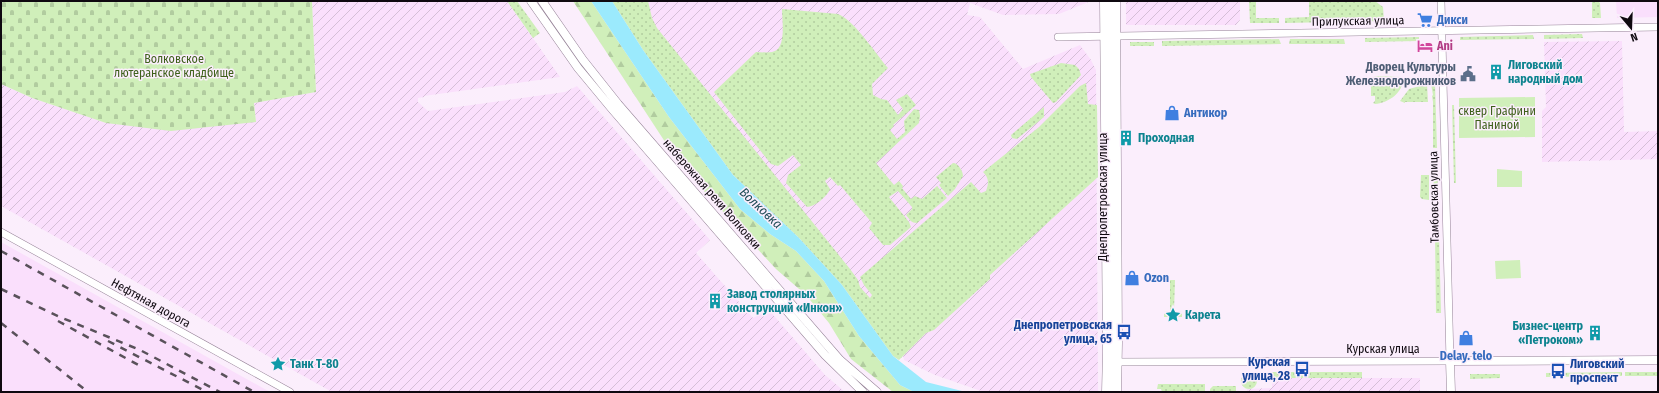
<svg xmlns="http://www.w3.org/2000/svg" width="1659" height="393" font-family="'Fira Sans Condensed',sans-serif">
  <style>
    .built { fill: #fadffc }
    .industrial { fill: url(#industrial-furrows) }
    .grass { fill: url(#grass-dots) }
    .forest { fill: url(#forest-firs) }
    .cemetery { fill: url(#cemetery-stones) }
    .park { fill: #d0efba }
    .water { fill: #9beafd }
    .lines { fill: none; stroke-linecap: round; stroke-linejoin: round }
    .minor-casing { stroke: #968398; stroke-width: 8 }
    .tertiary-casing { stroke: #968398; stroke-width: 9 }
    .secondary-casing { stroke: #968398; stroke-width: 11 }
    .minor { stroke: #fff; stroke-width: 7 }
    .tertiary { stroke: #fff; stroke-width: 8 }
    .secondary { stroke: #fff; stroke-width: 10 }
    .rail { stroke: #59515a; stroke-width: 2.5; stroke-dasharray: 7 7; stroke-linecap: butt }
    .labels { text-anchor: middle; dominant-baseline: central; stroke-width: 3; stroke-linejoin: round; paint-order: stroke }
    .shop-label { font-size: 12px; font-weight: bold; fill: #366cbe; stroke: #fbeefc; text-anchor: start }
    .street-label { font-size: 12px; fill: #0f0910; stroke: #fbeefc }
    .hotel-label { font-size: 12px; font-weight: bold; fill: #b23c85; stroke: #fbeefc; text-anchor: start }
    .park-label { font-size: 12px; fill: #3d5f1a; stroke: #fbeefc }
    .culture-label { font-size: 12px; font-weight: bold; fill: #0d838f; stroke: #fbeefc; text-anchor: start }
    .service-label { font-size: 12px; font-weight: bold; fill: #4e5e75; stroke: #fbeefc; text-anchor: end }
    .transit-label { font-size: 12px; font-weight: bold; fill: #164399; stroke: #fbeefc; text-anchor: end }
    .water-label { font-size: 13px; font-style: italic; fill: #1e4c57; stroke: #fbeefc }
  </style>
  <defs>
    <pattern id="industrial-furrows" width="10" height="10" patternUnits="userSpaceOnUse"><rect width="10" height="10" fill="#fadffc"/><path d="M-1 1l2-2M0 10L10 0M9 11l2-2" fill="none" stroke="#d5bed7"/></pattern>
    <pattern id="grass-dots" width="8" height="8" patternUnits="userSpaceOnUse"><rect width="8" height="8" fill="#d0efba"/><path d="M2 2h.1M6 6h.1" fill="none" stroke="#b1cc9f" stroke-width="1.8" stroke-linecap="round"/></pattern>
    <pattern id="forest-firs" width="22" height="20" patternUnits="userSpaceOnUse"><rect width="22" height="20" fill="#d0efba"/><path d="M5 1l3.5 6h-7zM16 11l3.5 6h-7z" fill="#b1cc9f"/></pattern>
    <pattern id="cemetery-stones" width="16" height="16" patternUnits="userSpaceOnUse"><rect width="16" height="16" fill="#d0efba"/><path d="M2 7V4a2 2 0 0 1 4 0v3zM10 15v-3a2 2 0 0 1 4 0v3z" fill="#b1cc9f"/></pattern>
  </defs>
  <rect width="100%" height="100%" fill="#fbeefc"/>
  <path class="built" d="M 1616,1 L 1658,1 L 1658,17 L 1617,18 Z
    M 1,242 L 270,392 L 1,392 Z"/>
  <path class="industrial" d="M 312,1 L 507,1 L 560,77 L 424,96 L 424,97 L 418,98 L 418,102 L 428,111 L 565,92 L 577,86 L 710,240 L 696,253 L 753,318 L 769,310 L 825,375 L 845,392 L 332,392 L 1,206 L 1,84 L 32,98 L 106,123 L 256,122 L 254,103 L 316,92 Z
    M 630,1 L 1091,1 L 1059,14 L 1003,15 L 970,3 L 967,15 L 980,17 L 1023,69 L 1080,45 L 1091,60 L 1096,70 L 1098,392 L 984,392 L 935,375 L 904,360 L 903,355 L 907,351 Z
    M 1126,1 L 1240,1 L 1240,20 L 1236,25 L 1126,25 Z
    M 1620,41 L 1622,41 L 1624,132 L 1658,131 L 1658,159 L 1542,162 L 1542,111 L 1546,107 L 1544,42 Z
    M 1272,378 L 1420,378 L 1420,392 L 1247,392 L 1247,389 L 1272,388 Z"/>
  <path class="grass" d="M 507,1 L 517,1 L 540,33 L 533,38 Z
    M 612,1 L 648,1 L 652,18 L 657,28 L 850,269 L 858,280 L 860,287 L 870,298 L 872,295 L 864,285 L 860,277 L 971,182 L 981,193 L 986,191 C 989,183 989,178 983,172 L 1039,127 L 1080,86 L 1086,83 L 1088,104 L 1097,105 L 1098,177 L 990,275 L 990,279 L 934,330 L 926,333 L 899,360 L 893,356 L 842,285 L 799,238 L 733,175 L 643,50 Z
    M 1249,1 L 1256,1 L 1256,18 L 1279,18 L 1279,23 L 1250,23 Z
    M 1309,1 L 1375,1 L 1383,7 L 1384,21 L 1285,23 L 1285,18 L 1309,17 Z
    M 1592,1 L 1598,1 L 1600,3 L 1601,18 L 1592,18 Z
    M 782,9 L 838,14 C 854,20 876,54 888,68 L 872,84 L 873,95 L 881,99 L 887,100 L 898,115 L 903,109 L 896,100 L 907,94 L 916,105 L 893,125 L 894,126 L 890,130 L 897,139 L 905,132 L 904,121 L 914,109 L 919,110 L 920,116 L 919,123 L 876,163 L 894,185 L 899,181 L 903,186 L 902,188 L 911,199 L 915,196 L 922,199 L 937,186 L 947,198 L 917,223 C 911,223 910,220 906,215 L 912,209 L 912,207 L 898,191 L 889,197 L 909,222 L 911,227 L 890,245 L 883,245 L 869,228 L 872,223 L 840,185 L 838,186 L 830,177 L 825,181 L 830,189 C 828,196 814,207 807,207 L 786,183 L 788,175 L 801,165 L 793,155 L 778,166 L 771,164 L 714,92 L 756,52 C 761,52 767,53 772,52 C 787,50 782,20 782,9 Z
    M 1582,34 L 1583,38 L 1544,39 L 1544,35 Z
    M 1533,35 L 1534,39 L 1460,40 L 1460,37 Z
    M 1419,37 L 1419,41 L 1365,42 L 1365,38 Z
    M 1279,39 L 1281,44 L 1162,46 L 1162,41 Z
    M 1290,39 L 1344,39 L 1345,44 L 1289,44 Z
    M 1130,42 L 1154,42 L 1154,46 L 1130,46 Z
    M 1061,63 L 1075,65 L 1079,69 L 1081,75 L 1056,102 L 1053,103 L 1031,77 L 1030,74 Z
    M 1380,76 L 1401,77 L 1403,79 C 1403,93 1388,103 1375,104 L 1373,103 L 1375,101 L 1375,96 L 1371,96 L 1371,80 L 1373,77 Z
    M 1427,84 L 1428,102 L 1405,102 L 1405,103 L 1400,101 L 1409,89 Z
    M 1431,84 L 1435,84 L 1437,148 L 1433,148 L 1433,102 L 1432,96 L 1433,95 Z
    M 1452,105 L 1454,105 L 1456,183 L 1454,183 Z
    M 1044,107 L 1044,117 L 1017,139 L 1012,138 L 1011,135 Z
    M 1437,155 L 1438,199 L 1434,199 L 1433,156 Z
    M 953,163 C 958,163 963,171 963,176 L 955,189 L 948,196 L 939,185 L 941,183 L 936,177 Z
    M 1421,175 L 1429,175 L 1429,200 L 1422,199 L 1420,197 Z
    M 1435,235 L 1439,235 L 1441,313 L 1436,313 Z
    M 1170,280 L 1175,280 L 1174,311 L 1182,312 L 1182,317 L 1164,317 L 1164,312 L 1170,311 Z
    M 1272,372 L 1362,372 L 1362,378 L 1272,378 Z
    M 1622,372 L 1622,376 L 1546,377 L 1546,373 Z
    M 1625,372 L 1658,372 L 1658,376 L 1625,376 Z
    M1241 381a8 8 0 1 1 16 0a8 8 0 1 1-16 0Z
    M 1470,374 L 1500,374 L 1500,378 L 1470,379 Z
    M 1158,384 L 1205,384 L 1205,392 L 1162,392 L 1161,389 L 1157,389 Z
    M 1213,386 L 1236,386 L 1236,392 L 1210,392 L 1210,389 Z"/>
  <path class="forest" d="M 573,1 L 591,1 L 669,117 L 740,209 L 770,234 L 796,251 L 824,281 L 859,336 L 900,385 L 914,392 L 893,392 L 851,359 L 829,323 L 806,295 L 776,269 L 690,176 L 669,148 Z"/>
  <path class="cemetery" d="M 1,1 L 312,1 L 316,92 L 254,103 L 256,122 L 171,131 L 106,123 L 32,98 L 1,84 Z"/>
  <path class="park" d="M 1535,97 L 1535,137 L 1459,138 L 1459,98 Z
    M 1497,169 L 1522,171 L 1522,187 L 1497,187 Z
    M 1520,260 L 1521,278 L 1496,279 L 1495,261 Z"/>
  <path class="water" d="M 591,1 L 612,1 L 643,50 L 733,175 L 799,238 L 842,285 L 893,356 L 926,382 L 966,392 L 914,392 L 900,385 L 859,336 L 824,281 L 796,251 L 770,234 L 740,209 L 669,117 Z"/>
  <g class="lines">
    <defs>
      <path id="minor" d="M 1058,37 L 1658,27
        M 1,232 L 290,392
        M 1112,362 L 1450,361 L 1441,1"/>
      <path id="tertiary" d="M 531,1 L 578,68 L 612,109 L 825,355 L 863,392
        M 542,1 L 583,60 L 618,104 L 840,360 L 877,392
        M 1451,392 L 1450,361 L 1658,360"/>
      <path id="secondary" d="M 1105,1 L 1108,352 L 1107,392
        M 1115,1 L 1117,343 L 1116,392"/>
    </defs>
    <use href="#minor" class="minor-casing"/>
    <use href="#tertiary" class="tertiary-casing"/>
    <use href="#secondary" class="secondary-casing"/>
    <use href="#minor" class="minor"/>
    <use href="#tertiary" class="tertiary"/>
    <use href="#secondary" class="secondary"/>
    <path class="rail" d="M 1,251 L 254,392
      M 1,289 L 60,317 L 140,350 L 220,392
      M 58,321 L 142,367
      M 1,323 L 88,392
      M 108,341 L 207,392"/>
  </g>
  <defs>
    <symbol id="supermarket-bare" viewBox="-9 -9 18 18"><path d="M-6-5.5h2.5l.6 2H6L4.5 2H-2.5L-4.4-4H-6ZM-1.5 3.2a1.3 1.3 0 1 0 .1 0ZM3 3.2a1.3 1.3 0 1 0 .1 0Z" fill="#3f7fe0" stroke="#fbeefc" stroke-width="2.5" paint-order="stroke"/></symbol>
    <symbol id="hotel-bare" viewBox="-9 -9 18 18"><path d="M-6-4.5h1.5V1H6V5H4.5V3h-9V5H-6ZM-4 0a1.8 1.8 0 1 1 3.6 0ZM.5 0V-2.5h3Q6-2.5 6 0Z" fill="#d1479c" stroke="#fbeefc" stroke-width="2.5" paint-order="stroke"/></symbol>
    <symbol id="building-bare" viewBox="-9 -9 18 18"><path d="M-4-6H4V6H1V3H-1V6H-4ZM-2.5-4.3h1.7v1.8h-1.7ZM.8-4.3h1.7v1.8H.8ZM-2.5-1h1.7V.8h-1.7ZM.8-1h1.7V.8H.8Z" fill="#0f9aa8" stroke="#fbeefc" stroke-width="2.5" paint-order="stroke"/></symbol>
    <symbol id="civic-bare" viewBox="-9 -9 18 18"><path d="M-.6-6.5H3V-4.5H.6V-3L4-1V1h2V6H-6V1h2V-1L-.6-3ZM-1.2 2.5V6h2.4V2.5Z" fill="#5c6f8a" stroke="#fbeefc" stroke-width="2.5" paint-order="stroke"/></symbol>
    <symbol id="shop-bare" viewBox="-9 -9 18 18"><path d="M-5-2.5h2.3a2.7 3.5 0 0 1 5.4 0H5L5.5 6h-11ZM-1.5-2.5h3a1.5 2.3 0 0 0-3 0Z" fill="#3f7fe0" stroke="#fbeefc" stroke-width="2.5" paint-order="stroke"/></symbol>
    <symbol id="sight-bare" viewBox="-9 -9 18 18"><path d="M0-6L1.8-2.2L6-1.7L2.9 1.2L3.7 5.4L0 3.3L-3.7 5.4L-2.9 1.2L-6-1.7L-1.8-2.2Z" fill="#0f9aa8" stroke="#fbeefc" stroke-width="2.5" paint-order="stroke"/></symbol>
    <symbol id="bus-bare" viewBox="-9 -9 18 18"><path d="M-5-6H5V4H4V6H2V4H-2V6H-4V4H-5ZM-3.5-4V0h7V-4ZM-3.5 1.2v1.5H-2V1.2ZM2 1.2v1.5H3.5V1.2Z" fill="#1a4fb4" stroke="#fbeefc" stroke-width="2.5" paint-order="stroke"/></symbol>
  </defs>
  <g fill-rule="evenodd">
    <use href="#supermarket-bare" x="1414" y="9" width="22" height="22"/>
    <use href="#hotel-bare" x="1414" y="35" width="22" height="22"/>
    <use href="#building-bare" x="1485" y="61" width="22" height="22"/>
    <use href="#civic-bare" x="1457" y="63" width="22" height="22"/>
    <use href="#shop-bare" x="1161" y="102" width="22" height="22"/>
    <use href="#building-bare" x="1115" y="127" width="22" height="22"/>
    <use href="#shop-bare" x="1121" y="267" width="22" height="22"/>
    <use href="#building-bare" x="704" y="290" width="22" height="22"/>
    <use href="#sight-bare" x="1162" y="304" width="22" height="22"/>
    <use href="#bus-bare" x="1113" y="321" width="22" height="22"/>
    <use href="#building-bare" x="1584" y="322" width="22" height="22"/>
    <use href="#shop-bare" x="1455" y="327" width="22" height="22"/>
    <use href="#sight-bare" x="267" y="353" width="22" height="22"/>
    <use href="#bus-bare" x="1291" y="358" width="22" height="22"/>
    <use href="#bus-bare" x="1547" y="360" width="22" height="22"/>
  </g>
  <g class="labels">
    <g class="shop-label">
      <text x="1437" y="20">Дикси</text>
      <text x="1184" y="113">Антикор</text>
      <text x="1144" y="278">Ozon</text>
      <text x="1466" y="356" text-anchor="middle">Delay. telo</text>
    </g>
    <g class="street-label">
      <text transform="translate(1358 21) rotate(-1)">Прилукская улица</text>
      <text transform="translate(712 194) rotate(49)">набережная реки Волковки</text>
      <text transform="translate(1103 197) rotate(-90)">Днепропетровская улица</text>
      <text transform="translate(1434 197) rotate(-91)">Тамбовская улица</text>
      <text transform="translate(151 303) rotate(29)">Нефтяная дорога</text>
      <text x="1383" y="349">Курская улица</text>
    </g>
    <g class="hotel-label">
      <text x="1437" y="46">Ani</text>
    </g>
    <g class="park-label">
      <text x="174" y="59">Волковское<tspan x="174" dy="14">лютеранское кладбище</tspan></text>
      <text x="1497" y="111">сквер Графини<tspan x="1497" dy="14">Паниной</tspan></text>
    </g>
    <g class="culture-label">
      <text x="1508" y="65">Лиговский<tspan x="1508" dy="14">народный дом</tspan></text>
      <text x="1138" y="138">Проходная</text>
      <text x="727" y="294">Завод столярных<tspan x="727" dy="14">конструкций «Инкон»</tspan></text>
      <text x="1185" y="315">Карета</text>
      <text x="1583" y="326" text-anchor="end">Бизнес-центр<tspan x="1583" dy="14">«Петроком»</tspan></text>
      <text x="290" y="364">Танк Т-80</text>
    </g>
    <g class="service-label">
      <text x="1456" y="67">Дворец Культуры<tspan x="1456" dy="14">Железнодорожников</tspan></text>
    </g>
    <g class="transit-label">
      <text x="1112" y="325">Днепропетровская<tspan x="1112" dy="14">улица, 65</tspan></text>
      <text x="1290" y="362">Курская<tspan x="1290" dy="14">улица, 28</tspan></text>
      <text x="1570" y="364" text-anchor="start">Лиговский<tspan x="1570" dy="14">проспект</tspan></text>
    </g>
    <g class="water-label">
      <text transform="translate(761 208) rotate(43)">Волковка</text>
    </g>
  </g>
  <rect width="1659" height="393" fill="none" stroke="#0f0910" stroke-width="4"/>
  <g transform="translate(1631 28) rotate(161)" stroke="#fbeefc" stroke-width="3" paint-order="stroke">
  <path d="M0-3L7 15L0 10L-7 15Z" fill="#0f0910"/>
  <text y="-6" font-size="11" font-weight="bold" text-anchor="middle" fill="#0f0910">N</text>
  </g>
</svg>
